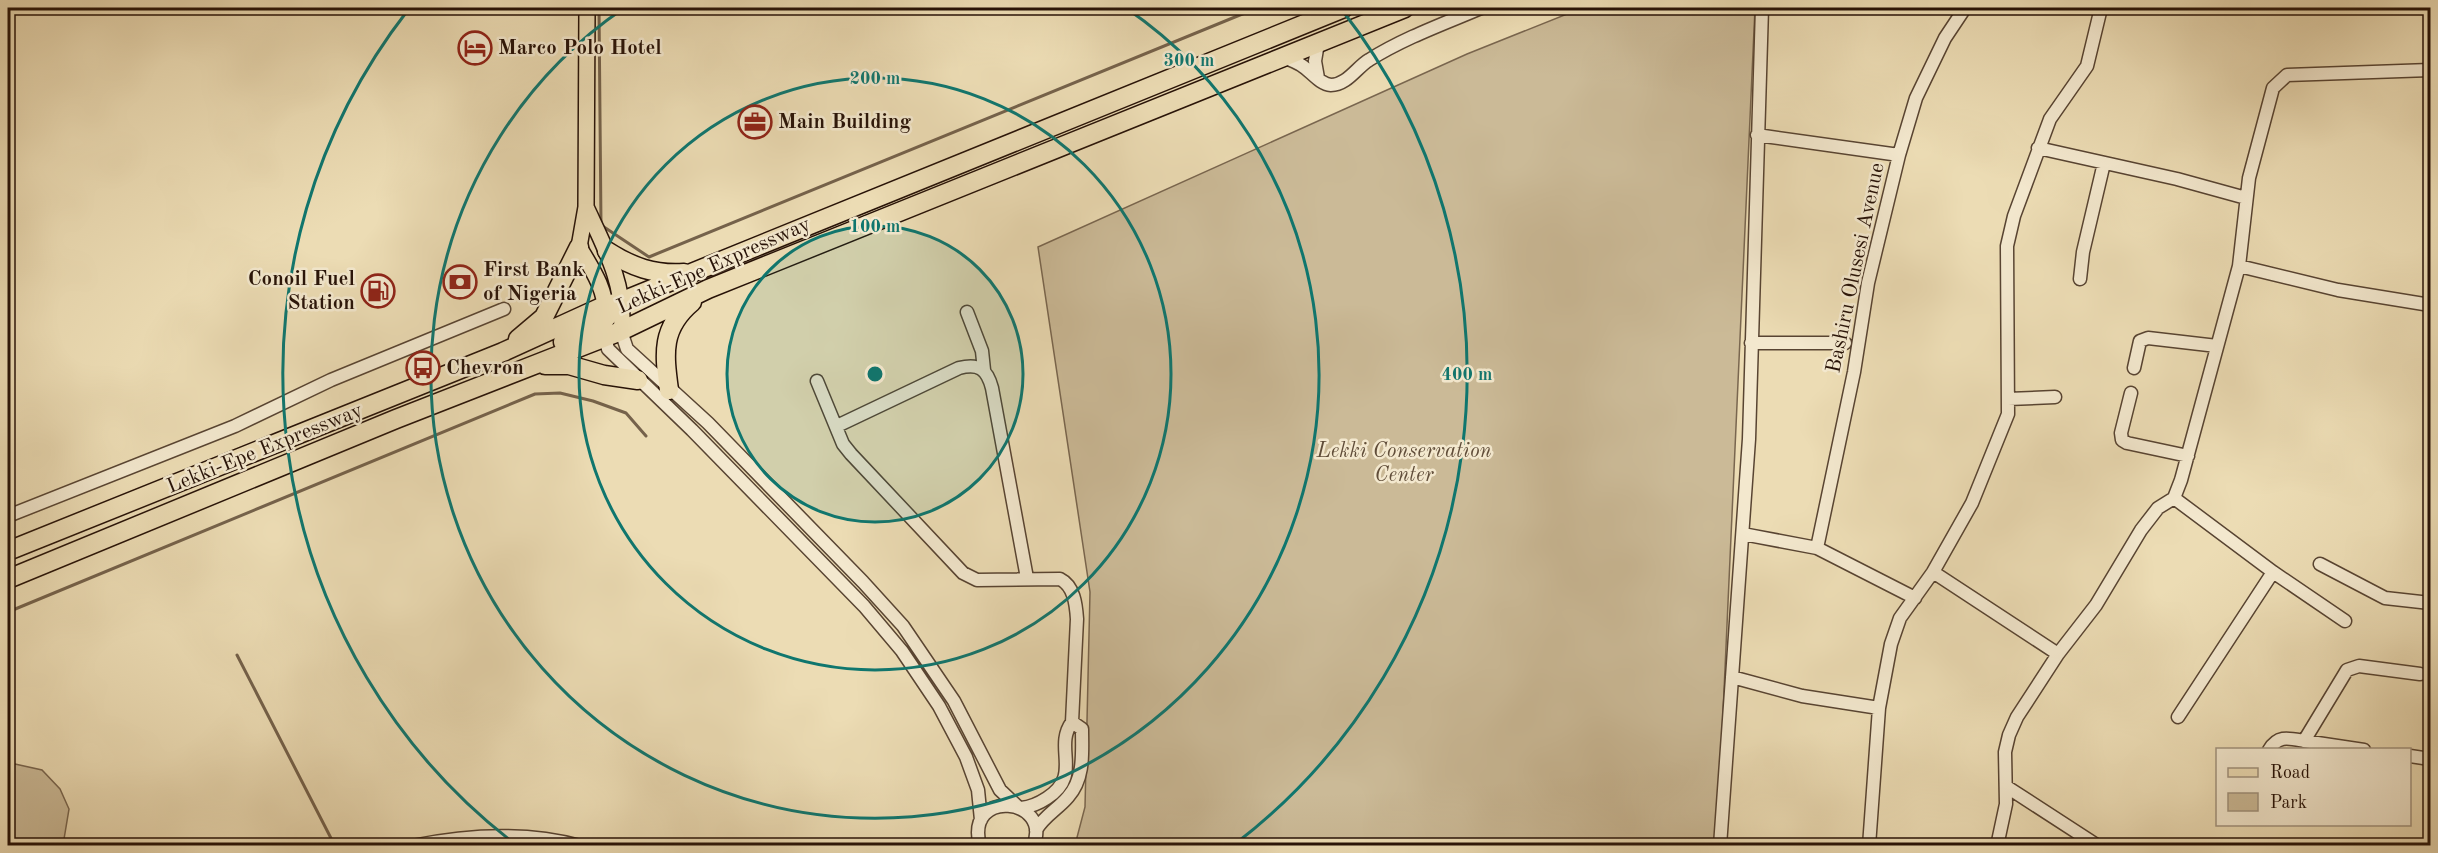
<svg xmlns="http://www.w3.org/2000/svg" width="2438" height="853" font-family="'Old Standard TT',serif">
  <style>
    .green { fill: #cbba97; stroke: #79664f; stroke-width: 1.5 }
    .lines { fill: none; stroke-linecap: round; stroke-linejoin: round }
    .stream { stroke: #75624b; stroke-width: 3 }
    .minor-casing { stroke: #584432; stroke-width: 15 }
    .major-casing { stroke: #271207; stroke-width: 18 }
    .highway-casing { stroke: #271207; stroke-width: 21 }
    .minor { stroke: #f3e8ce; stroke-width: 12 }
    .major { stroke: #ecdcb4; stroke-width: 15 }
    .highway { stroke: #ecdcb4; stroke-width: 18 }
    .ring { fill: none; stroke: #0f766e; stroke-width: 3 }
    .labels { text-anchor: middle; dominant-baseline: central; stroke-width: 5; stroke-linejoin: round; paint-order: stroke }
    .poi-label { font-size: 21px; font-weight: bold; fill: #271207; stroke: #f3e8ce; text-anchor: start }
    .street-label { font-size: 21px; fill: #271207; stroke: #f3e8ce }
    .park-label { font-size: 21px; font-style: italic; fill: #604d39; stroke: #f3e8ce }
    .centre { fill: #0f766e; stroke: #f3e8ce; stroke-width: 3 }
    .ring-label { font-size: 18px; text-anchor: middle; font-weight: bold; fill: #0f766e; stroke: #f3e8ce; stroke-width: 5; stroke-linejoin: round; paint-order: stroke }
  </style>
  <rect width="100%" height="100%" fill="#ecdcb4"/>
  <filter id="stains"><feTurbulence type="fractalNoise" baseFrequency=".00333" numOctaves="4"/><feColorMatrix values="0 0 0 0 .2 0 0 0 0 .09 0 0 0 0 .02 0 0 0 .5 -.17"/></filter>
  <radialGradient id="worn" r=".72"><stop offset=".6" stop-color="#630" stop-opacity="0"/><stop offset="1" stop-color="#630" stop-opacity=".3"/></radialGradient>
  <path class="green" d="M 1582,8 L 1755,8 L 1717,845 L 1075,845 L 1085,807 L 1090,592 L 1038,247 L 1467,54 Z
    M 15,764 L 42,770 L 60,789 L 69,809 L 63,845 L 8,845 L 8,767 Z"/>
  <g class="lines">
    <path class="stream" d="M 599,8 L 601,225 L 649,257 L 1257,8
      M 8,612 L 535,394 L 560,393 L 593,401 L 626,413 L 646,436
      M 237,655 L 335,846"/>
    <defs>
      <path id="minor" d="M 1284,57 C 1290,60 1296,62 1301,65 C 1311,71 1319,84 1331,85 C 1347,85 1357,67 1369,60 C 1404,38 1443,24 1481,8
        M 1318,78 L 1315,61 L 1318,43
        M 1757,135 L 1899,155
        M 2038,148 L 2177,179 L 2246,198
        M 2239,266 L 2338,290 L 2430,305
        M 2080,279 L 2083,252 L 2104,163
        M 967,312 L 982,351 L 984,370
        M 621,331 L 627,349 L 708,423 L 863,582 L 903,626 L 954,701 L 1000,790 L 1018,807
        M 605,337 L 608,349 L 692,430 L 864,606 L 902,651 L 939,706 L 966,757 L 978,790 L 981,820
        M 1751,343 L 1845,343
        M 2134,368 L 2140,341 L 2148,338 L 2217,346
        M 817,381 L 843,444 L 851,454 L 963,573 L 977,580 L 1060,579 C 1074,586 1076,604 1077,619 L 1072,722 C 1053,748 1083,775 1047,798 C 1038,804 1031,807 1021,808
        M 2131,393 L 2121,433 L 2122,440 L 2127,443 L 2188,456
        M 2008,399 L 2055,397
        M 837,426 L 959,368 C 979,363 987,369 992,388 L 1027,578
        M 2174,498 L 2273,572 L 2345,621
        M 8,516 L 235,426 L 331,380 L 504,309
        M 1743,534 L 1817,548 L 1915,598
        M 1817,548 L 1854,372 L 1868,283 L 1899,155 L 1916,98 L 1945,38 L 1965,8
        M 2320,564 L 2385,598 L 2430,603
        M 1933,572 L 2058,654
        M 1732,677 L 1802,696 L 1879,708
        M 2178,717 L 2273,572
        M 2269,750 C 2278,735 2288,738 2304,741
        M 2364,750 L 2304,741 L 2347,670 L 2359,666 L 2420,674
        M 2410,756 L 2430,759
        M 2007,787 L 2098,846
        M 1036,830 C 1044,816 1058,809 1068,797 C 1085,778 1082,752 1082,729 L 1072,722
        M 412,846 C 466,835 525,831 580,846
        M 980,846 C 964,787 1054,798 1033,846
        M 1720,846 L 1749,439 L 1762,8
        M 1869,846 L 1879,708 L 1891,644 L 1900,618 L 1933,572 L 1972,503 L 2008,414 L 2007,246 L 2014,216 L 2050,119 L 2087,66 L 2101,8
        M 1997,846 L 2006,804 L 2005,752 L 2009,735 L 2017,717 L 2058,654 L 2096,605 L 2141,530 L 2158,508 L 2174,498 L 2181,480 L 2239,266 L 2249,178 L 2273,88 L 2287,75 L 2430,70"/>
      <path id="major" d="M 587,8 L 586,207 L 579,247 C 592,269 606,289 606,316
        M 586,207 C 604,246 627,287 621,331"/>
      <path id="highway" d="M 607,251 C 632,267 654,275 684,273
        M 518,339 L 544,317 L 579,247
        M 563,342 L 606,318 L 617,306
        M 545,365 L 569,365 L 604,375 L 638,380
        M 669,390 C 664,353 661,328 692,302
        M 8,551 L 503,352 L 606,305 L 620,302 L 1344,8
        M 8,579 L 396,419 L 621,331 L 708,289 L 1405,8"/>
    </defs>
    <use href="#minor" class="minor-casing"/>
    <use href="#major" class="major-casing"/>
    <use href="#highway" class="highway-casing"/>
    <use href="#minor" class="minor"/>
    <use href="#major" class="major"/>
    <use href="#highway" class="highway"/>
  </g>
  <circle cx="875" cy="374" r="148" fill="#0f766e" fill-opacity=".12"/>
  <g class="ring">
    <circle cx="875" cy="374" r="148"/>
    <circle cx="875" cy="374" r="296"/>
    <path d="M1126 8A444 444 0 1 1 624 8"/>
    <path d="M515 844A592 592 0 0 1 408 10M1342 10A592 592 0 0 1 1235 844"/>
  </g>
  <defs>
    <symbol id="hotel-ring" viewBox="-11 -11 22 22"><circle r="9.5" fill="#f3e8ce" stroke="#8f2418" stroke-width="1.5"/><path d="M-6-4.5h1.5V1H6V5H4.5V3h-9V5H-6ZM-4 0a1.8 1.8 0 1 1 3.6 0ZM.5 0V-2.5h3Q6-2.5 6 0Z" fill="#8f2418"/></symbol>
    <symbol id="office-ring" viewBox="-11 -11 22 22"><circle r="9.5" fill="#f3e8ce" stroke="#8f2418" stroke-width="1.5"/><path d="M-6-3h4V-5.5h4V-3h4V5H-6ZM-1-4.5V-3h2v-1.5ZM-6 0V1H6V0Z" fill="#8f2418"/></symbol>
    <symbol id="bank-ring" viewBox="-11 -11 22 22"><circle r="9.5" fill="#f3e8ce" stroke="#8f2418" stroke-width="1.5"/><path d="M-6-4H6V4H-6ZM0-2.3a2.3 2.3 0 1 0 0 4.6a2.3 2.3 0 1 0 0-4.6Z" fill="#8f2418"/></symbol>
    <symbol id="fuel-ring" viewBox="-11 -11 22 22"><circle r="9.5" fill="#f3e8ce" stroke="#8f2418" stroke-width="1.5"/><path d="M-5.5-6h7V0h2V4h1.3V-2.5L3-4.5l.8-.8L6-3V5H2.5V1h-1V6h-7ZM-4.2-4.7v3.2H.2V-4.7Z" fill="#8f2418"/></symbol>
    <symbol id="bus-ring" viewBox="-11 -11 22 22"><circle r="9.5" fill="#f3e8ce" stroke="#8f2418" stroke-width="1.5"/><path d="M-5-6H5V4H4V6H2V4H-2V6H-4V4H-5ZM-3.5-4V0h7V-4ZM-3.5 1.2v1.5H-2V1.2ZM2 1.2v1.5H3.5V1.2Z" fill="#8f2418"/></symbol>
  </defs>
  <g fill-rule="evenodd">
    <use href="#hotel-ring" x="456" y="29" width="38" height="38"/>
    <use href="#office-ring" x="736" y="103" width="38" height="38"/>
    <use href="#bank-ring" x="441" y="263" width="38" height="38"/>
    <use href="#fuel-ring" x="359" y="272" width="38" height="38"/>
    <use href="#bus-ring" x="404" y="349" width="38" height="38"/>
  </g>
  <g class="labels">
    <g class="poi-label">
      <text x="498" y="48">Marco Polo Hotel</text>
      <text x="778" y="122">Main Building</text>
      <text x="483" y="270">First Bank<tspan x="483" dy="24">of Nigeria</tspan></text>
      <text x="355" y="279" text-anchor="end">Conoil Fuel<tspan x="355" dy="24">Station</tspan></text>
      <text x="446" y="368">Chevron</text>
    </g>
    <g class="street-label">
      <text transform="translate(714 266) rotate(-24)">Lekki-Epe Expressway</text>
      <text transform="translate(1856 268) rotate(-78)">Bashiru Olusesi Avenue</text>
      <text transform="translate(265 449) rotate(-22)">Lekki-Epe Expressway</text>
    </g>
    <g class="park-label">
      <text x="1404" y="451">Lekki Conservation<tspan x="1404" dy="24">Center</tspan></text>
    </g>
  </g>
  <circle cx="875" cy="374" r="9" class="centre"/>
  <g class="ring-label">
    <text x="1189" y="66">300 m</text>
    <text x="875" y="84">200 m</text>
    <text x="875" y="232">100 m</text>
    <text x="1467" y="380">400 m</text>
  </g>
  <rect width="2438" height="853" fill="none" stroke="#ecdcb4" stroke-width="30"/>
  <rect x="9" y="9" width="2420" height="835" fill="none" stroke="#271207" stroke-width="3"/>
  <rect x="15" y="15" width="2408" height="823" fill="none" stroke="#271207" stroke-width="1.5"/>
  <rect x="2216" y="748" width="195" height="78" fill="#f3e8ce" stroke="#a1927e" stroke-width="1.5"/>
  <rect x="2228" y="768" width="30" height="9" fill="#ecdcb4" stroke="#a1927e" stroke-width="1.5"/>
  <text x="2270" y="778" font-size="18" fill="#271207">Road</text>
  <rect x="2228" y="793" width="30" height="18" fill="#cbba97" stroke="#a1927e" stroke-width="1.5"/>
  <text x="2270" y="808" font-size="18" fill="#271207">Park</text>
  <rect width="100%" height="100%" filter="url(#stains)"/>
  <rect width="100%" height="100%" fill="url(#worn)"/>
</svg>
